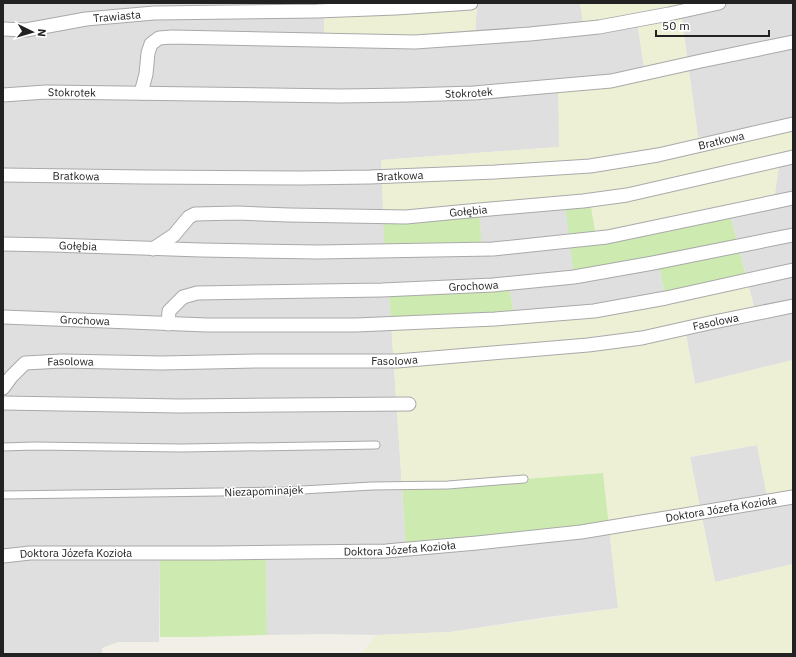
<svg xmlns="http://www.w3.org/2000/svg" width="796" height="657" font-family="'IBM Plex Sans',sans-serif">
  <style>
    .residential { fill: #e0dfdf }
    .farmland { fill: #eef0d5 }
    .grass { fill: #cdebb0 }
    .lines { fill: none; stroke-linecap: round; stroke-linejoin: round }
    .lane-casing { stroke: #a9a9a9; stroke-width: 9 }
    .street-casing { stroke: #a9a9a9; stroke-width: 15 }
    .lane { stroke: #fff; stroke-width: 7 }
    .street { stroke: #fff; stroke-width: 13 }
    .labels { text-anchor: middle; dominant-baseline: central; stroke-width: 3; stroke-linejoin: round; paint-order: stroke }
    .street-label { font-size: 11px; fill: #222; stroke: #fff }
  </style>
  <rect width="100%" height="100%" fill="#f2efe9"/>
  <path class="residential" d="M 3,3 L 324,3 L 324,40 L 475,37 L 477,3 L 580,3 L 584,29 L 637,20 L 645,74 L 559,147 L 381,160 L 482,249 L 479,210 L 565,203 L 658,262 L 666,298 L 515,318 L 508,284 L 389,290 L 406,549 L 609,527 L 618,608 L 548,617 L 450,632 L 376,635 L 326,634 L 267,635 L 266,553 L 160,554 L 159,642 L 118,642 L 102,648 L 102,654 L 3,654 Z
    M 719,3 L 793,3 L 793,124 L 739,137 L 698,137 L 681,12 Z
    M 793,157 L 793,360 L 695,384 L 685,328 L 756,314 L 729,211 L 780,160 Z
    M 757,445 L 768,501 L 793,497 L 793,564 L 715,582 L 690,457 Z"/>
  <path class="farmland" d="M 324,3 L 477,3 L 475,38 L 324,40 Z
    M 580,3 L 719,3 L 681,12 L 698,137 L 739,137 L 793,124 L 793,157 L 780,160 L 774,201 L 596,238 L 590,201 L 383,216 L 381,160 L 559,147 L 558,86 L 645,73 L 637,20 L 584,29 Z
    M 747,280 L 756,314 L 685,329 L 695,384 L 793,360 L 793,497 L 768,501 L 757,445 L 690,457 L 715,582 L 793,564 L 793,654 L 361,654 L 376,635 L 450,632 L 618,608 L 603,473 L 448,485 L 402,486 L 391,324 L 594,311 Z"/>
  <path class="grass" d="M 590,200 L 596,238 L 729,211 L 747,280 L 666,298 L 658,262 L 574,277 L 565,203 Z
    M 479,210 L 482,249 L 385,251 L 383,216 Z
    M 508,283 L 515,318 L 391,324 L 389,290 Z
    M 603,473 L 609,527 L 406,549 L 402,486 L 448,485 Z
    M 160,553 L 266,553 L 267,635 L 196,637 L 160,637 Z"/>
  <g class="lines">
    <defs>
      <path id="lane" d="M 3,447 L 34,446 L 182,448 L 376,445
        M 3,495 L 285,491 L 372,486 L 448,485 L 524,479"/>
      <g id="street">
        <path id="s1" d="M 3,29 L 26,30 L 86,19 L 154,13 L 317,11 L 396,8 L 471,3"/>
        <path d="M 141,93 L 146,74 L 148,53 L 151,44 L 159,38 L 172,37 L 415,42 L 530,34 L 599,27 L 669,14 L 719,3"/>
        <path id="s2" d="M 3,95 L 46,92 L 340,96 L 407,95 L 474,93 L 611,81 L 701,61 L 793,42"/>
        <path id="s3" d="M 3,175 L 144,177 L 301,178 L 370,177 L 495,172 L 590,166 L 658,155 L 793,124"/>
        <path id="s4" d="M 3,244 L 52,245 L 201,250 L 318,252 L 493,249 L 607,237 L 793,198"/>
        <path id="s5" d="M 153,249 L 174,235 L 189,217 L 195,214 L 237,213 L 289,215 L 406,217 L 479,210 L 583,201 L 627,195 L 793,157"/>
        <path id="s6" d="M 3,317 L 207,325 L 356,325 L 495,319 L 594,311 L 666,298 L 793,270"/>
        <path id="s7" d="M 168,324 L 169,311 L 183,297 L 197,293 L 382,290 L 493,285 L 574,277 L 653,263 L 793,235"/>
        <path id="s8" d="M 3,388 L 11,377 L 25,363 L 62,361 L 161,363 L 256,361 L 397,361 L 588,345 L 642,338 L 709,323 L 793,306"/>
        <path d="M 3,403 L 180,406 L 409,404"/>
        <path id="s9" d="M 3,556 L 30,553 L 216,553 L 386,551 L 477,543 L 581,532 L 793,497"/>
      </g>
    </defs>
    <use href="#lane" class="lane-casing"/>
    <use href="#street" class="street-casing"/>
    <use href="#lane" class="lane"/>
    <use href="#street" class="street"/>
  </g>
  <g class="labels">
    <g class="street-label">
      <text stroke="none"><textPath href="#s1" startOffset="115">Trawiasta</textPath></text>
      <text stroke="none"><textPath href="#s2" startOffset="69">Stokrotek</textPath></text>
      <text stroke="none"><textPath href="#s2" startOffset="466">Stokrotek</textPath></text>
      <text stroke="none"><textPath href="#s3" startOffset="721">Bratkowa</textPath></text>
      <text stroke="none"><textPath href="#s3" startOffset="397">Bratkowa</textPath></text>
      <text stroke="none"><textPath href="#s3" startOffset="73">Bratkowa</textPath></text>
      <text stroke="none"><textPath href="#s5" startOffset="329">Gołębia</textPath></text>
      <text stroke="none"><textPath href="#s4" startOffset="75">Gołębia</textPath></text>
      <text stroke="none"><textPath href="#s7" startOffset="324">Grochowa</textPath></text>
      <text stroke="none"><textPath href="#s6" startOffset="82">Grochowa</textPath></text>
      <text stroke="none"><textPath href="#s8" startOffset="727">Fasolowa</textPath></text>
      <text stroke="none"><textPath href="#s8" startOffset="403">Fasolowa</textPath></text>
      <text stroke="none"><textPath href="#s8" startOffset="79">Fasolowa</textPath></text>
      <text transform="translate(264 491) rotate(-2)">Niezapominajek</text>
      <text stroke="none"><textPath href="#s9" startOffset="721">Doktora Józefa Kozioła</textPath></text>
      <text stroke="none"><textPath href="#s9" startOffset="397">Doktora Józefa Kozioła</textPath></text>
      <text stroke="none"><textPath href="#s9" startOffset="73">Doktora Józefa Kozioła</textPath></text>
    </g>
  </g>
  <rect width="796" height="657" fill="none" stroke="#222222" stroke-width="8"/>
  <g transform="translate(32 32) rotate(95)" stroke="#ffffff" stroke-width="3" paint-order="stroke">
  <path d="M0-3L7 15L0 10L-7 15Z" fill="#222222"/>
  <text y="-6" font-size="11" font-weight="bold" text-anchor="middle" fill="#222222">N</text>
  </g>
  <path d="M656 30v6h113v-6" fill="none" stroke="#222222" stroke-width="2"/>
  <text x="662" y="30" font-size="12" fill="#222222" stroke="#ffffff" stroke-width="3" paint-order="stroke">50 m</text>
</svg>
